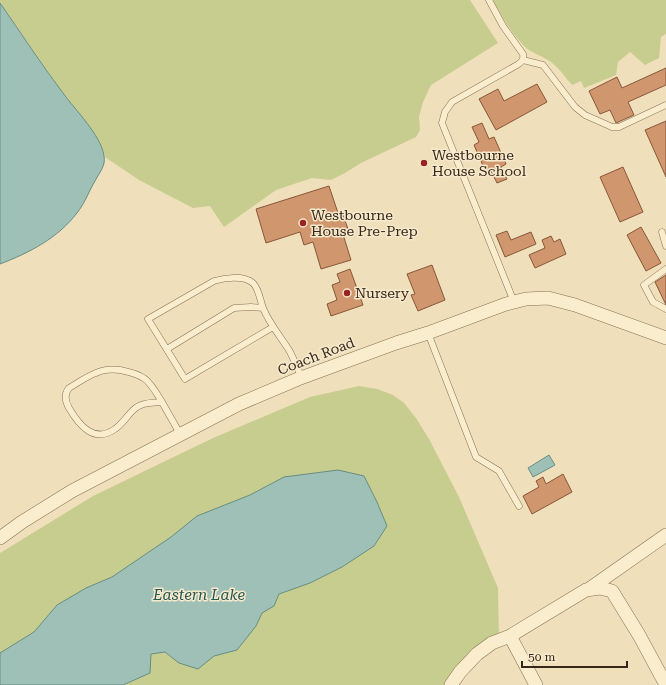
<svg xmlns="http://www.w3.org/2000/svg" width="666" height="685" font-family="'Roboto Serif',serif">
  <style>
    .green { fill: #c7cd8f }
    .water { fill: #9fc0b6; stroke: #678d83 }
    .building { fill: #d0966e; stroke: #875739 }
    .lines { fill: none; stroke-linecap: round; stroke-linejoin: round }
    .service-casing { stroke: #876f54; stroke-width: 7 }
    .minor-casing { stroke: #876f54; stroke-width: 14 }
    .service { stroke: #faedce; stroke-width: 6 }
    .minor { stroke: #faedce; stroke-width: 13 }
    .poi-dot { fill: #992224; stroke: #f7e9cb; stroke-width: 1.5 }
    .labels { text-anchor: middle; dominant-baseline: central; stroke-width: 3; stroke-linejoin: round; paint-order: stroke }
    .poi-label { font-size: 14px; fill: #35271a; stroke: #f7e9cb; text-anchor: start }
    .street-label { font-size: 14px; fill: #35271a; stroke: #f7e9cb }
    .water-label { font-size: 15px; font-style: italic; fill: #285653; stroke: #f7e9cb }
  </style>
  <rect width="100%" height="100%" fill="#f0dfbb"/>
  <path class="green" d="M 0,0 L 470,0 L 498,43 L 431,85 L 423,102 L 419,117 L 420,130 L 416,137 L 361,163 L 345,173 L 331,180 L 312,178 L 276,190 L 224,227 L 210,206 L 193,208 L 139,180 L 105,157 C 98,132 78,114 63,93 C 42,64 21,33 0,3 Z
    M 493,0 L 666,0 L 666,34 L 661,37 L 659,58 L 645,65 L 630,52 L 618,62 L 616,75 L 584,88 L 581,81 L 572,85 C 565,77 559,68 551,62 C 541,55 530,53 522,44 C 510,31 501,15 493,0 Z
    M 359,386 L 377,389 L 393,395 L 404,403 L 416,418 L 429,439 L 459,497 L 498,588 L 499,641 L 451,685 L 0,685 L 0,553 L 93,496 L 213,438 L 310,397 Z"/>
  <path class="water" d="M 0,3 C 21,33 41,64 63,93 C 75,110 101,135 104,156 C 106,166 99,173 95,181 C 89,191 85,203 77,213 C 58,238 29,253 0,264 Z
    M 549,455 L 555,465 L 533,477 L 528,468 Z
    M 338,470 L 364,476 L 377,502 L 387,526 L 374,546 L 342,567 L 310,583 L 279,594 L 274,606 L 262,613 L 256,626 L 237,650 L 214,656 L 198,669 L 179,663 L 165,652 L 151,654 L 150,673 L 123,685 L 0,685 L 0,653 L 34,632 L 57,605 L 86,588 L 112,577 L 171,537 L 197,516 L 250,495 L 284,477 Z"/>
  <path class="building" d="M 666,68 L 666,85 L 628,102 L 634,115 L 616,123 L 610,110 L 600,114 L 589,91 L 617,77 L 622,88 Z
    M 537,84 L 547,102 L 496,130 L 479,99 L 498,89 L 504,101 Z
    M 666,121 L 666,177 L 645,130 Z
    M 482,123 L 489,139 L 494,137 L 506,164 L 501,167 L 507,179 L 497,183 L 491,171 L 486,173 L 474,145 L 479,142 L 472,127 Z
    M 623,167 L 643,212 L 620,222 L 600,177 Z
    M 329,186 L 339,216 L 343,215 L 348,229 L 342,231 L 351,260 L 321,269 L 313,242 L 304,245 L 300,232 L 266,243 L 256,209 Z
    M 641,227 L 661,263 L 646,271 L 627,235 Z
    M 507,231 L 511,240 L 531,232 L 536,244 L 505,257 L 496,235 Z
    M 551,236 L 554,242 L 560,239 L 566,254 L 535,268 L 529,255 L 545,248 L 542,240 Z
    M 432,265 L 445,300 L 418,311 L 411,295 L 415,294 L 407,274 Z
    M 350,269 L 363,305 L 331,316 L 327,304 L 337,300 L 332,285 L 340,282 L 337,274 Z
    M 666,275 L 666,305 L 655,282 Z
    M 563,474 L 572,492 L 532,514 L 523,496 L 539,487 L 536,481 L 543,477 L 546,484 Z"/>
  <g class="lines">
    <defs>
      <path id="service" d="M 489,0 L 503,26 L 523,54 C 524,60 522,62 517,65 L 452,102 L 445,112 L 442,123 L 514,302
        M 523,60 L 543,65 L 575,107 L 585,115 L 612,127 L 619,127 L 666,105
        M 662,232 L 666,246
        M 666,269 L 644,285 L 653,302 L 666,309
        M 273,327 L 185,379 L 148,319 L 214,281 C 224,278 243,275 253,283 C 259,289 260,300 263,308 C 269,323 280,336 289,350 C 294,359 297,368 302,378
        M 428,333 L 476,457 L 499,471 L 519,506
        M 167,349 L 234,308 L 251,307 L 263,308
        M 161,402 C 153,403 144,402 137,407 C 129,412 124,423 115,429 C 94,444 79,425 69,408 C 65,401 64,394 69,388 C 78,383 87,376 96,373 C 104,369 112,369 120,370 C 147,375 149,381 162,402 C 168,413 174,423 180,434"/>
      <path id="minor" d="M 0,538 L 22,522 L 72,491 L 239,404 L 298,379 L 396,343 L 428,333 L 506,304 L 526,299 L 548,298 L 575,305 L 666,338
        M 589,589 L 666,535
        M 510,636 L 536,685
        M 451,685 L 460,672 L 477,654 L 492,643 L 510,636 L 586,590 L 600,588 L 612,591 L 639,635 L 666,685"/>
    </defs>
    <use href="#service" class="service-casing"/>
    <use href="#minor" class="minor-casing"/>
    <use href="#service" class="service"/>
    <use href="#minor" class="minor"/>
  </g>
  <g class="poi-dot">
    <circle cx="424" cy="163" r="4"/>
    <circle cx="303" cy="223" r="4"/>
    <circle cx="347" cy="293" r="4"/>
  </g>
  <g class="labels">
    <g class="poi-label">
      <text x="432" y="155">Westbourne<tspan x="432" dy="16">House School</tspan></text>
      <text x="311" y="215">Westbourne<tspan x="311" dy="16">House Pre-Prep</tspan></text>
      <text x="355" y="293">Nursery</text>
    </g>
    <g class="street-label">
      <text transform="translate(316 356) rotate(-21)">Coach Road</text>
    </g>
    <g class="water-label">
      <text x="199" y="595">Eastern Lake</text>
    </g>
  </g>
  <path d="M522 661v6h105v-6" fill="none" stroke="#35271a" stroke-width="2"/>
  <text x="528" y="661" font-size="12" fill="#35271a" stroke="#f7e9cb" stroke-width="3" paint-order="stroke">50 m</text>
</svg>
